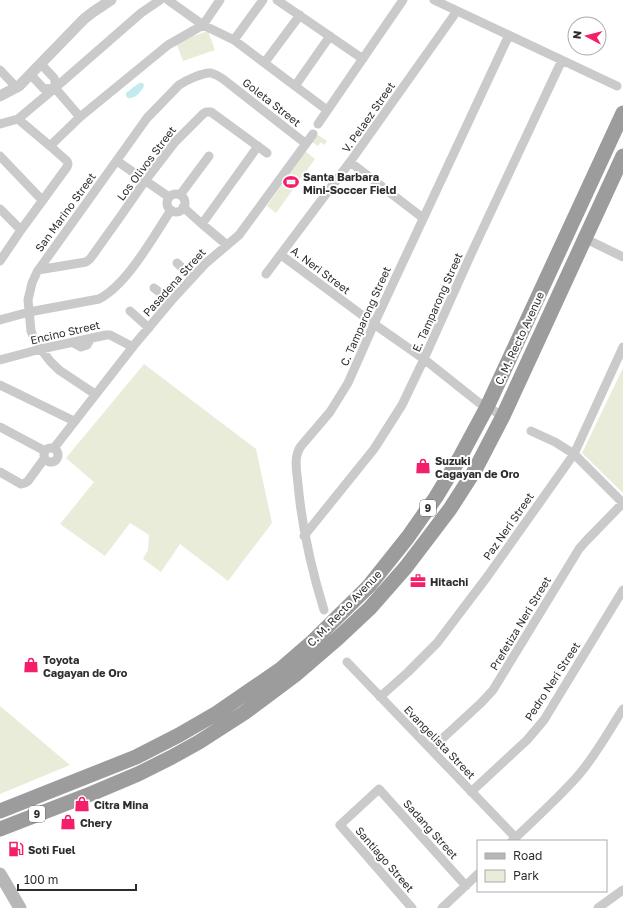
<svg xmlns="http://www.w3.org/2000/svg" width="623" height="908" font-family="'Golos Text',sans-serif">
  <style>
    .green { fill: #e9ecd9 }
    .water { fill: #c3eaee }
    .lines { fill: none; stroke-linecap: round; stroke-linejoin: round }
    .minor { stroke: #cacaca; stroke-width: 9 }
    .tertiary { stroke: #cacaca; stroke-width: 11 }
    .secondary { stroke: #b7b7b7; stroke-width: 13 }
    .trunk { stroke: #9c9c9c; stroke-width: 15 }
    .labels { text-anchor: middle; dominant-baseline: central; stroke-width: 4; stroke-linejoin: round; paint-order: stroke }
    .shield { fill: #fff; stroke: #6c6c6c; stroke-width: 1 }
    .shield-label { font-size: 10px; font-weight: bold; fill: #2d2d2d }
    .street-label { font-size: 11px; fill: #2d2d2d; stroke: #fff }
    .poi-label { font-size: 11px; font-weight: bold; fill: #2d2d2d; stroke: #fff; text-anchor: start }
  </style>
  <rect width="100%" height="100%" fill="#fff"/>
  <path class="green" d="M 208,31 L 215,50 L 183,61 L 176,42 Z
    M 318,135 L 327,141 L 324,145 L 321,142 L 318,146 L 312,142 Z
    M 305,151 L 315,159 L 276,213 L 267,206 Z
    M 144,364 L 256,449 L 272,523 L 228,581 L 180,544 L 161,572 L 143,559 L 148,550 L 149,535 L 130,523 L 105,556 L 60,524 L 94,482 L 66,458 Z
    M 623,368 L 623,493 L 582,453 Z
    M 0,706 L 70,765 L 0,794 Z"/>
  <path class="water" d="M 139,83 L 143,83 L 144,86 C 141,92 135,99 128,98 L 126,96 L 126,93 Z"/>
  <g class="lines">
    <path class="minor" d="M 168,0 L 203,25 L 220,0
      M 277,0 L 363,59
      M 434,0 L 617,86
      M 234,40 L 263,0
      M 265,62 L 300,15
      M 41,64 L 54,78 L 55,81 L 55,88 L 80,117
      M 0,70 L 17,88
      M 31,75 L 44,89 L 55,88
      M 295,86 L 330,36
      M 18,119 L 50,146
      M 0,124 L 18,119 L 55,88 L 141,13 L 160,0
      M 318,124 L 403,0
      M 0,156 L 42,200
      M 117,161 L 169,197
      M 350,162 L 423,218
      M167 203a9 9 0 1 1 18 0a9 9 0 1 1-18 0Z
      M 180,195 L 209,156
      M 183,207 L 202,224 L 227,245
      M 0,209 L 21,230
      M 202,224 L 258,146
      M 584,238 L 623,257
      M 281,255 L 374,324 L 424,359 L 478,402 L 503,416
      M 0,261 L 21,230 L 67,167 L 68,164 L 67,161 L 50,146 L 80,117 L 168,45 L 203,25 L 234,40 L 327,110
      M 177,263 L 192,277
      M 38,270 L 86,262 L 90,259 L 120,217 L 145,181 L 175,142 L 203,114 L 206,112 L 211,112 L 267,153
      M 266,274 L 350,162 L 457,11
      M 154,288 L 171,301
      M 130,311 L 149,328
      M 0,320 L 29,312 L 99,299 C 127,285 153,237 171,210
      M 72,342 L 81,347 L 87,345 L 91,338
      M 0,360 L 41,349 L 106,335 L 110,335 L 133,347
      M 0,385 L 74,421
      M 95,394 L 59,370 L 50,361 L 36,343 L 31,331 L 28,300 L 32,283 L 37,272 L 147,118 L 179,85 C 185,81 203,72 211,73 C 215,74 219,76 223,79 L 305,143
      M 0,427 L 45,451
      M 531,431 L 555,442 L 574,454 L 623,503
      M44 455a7 7 0 1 1 14 0a7 7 0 1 1-14 0Z
      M 54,448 L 135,344 L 171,301 L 206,263 L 239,235 L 313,134
      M 0,472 L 21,484 L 25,483 L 28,481 L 44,459
      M 304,536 L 374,449 L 402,405 L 424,359 L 472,252 L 562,60
      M 324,610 C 311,568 302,529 298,484 C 297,472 293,457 301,446 L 330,412 L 348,383 L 374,324 L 509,35
      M 347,662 L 516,838
      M 380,697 L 408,672 L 437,643 L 487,577 L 574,454 L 623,347
      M 431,749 L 481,703 L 493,690 L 579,549 L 586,541 L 623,503
      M 471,792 L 527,740 L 544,720 L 623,590
      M 512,841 C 534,820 556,800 576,778 C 595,757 608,732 623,709
      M 412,908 L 340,825 L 379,789 L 466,886
      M 442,908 L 478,874
      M 598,908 L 623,890"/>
    <path class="tertiary" d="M 0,96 L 19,86 L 84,19 L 93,12 L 111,0"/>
    <path class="secondary" d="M 0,874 L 20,908"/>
    <path class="trunk" d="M 0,811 L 136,757 L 179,735 L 217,713 L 281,669 L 311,643 L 369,586 L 408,537 L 436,497 L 459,459 L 487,407 L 623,113
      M 0,829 L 93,793 L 138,774 L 172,757 L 199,742 L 244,713 L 295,675 L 338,638 L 370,608 L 406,567 L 450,509 L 475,470 L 503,416 L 623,156"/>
  </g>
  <defs>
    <symbol id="stadium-bare" viewBox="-9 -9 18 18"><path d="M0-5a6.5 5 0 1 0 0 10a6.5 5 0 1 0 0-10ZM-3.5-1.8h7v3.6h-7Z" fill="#f41f6b" stroke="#fff" stroke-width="2.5" paint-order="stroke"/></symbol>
    <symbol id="shop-bare" viewBox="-9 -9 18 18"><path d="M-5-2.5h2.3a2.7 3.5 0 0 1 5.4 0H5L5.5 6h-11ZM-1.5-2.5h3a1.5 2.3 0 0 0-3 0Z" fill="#f41f6b" stroke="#fff" stroke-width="2.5" paint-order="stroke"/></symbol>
    <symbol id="office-bare" viewBox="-9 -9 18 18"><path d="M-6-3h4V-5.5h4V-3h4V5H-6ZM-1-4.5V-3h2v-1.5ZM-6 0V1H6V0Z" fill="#f41f6b" stroke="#fff" stroke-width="2.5" paint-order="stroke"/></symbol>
    <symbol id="fuel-bare" viewBox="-9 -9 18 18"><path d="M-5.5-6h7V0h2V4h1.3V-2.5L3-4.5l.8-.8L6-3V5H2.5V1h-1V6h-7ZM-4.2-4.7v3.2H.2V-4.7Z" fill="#f41f6b" stroke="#fff" stroke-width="2.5" paint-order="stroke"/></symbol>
  </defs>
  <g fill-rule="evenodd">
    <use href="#stadium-bare" x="280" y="171" width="22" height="22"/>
    <use href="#shop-bare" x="412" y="455" width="22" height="22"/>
    <use href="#office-bare" x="407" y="570" width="22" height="22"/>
    <use href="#shop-bare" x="20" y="654" width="22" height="22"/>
    <use href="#shop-bare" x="71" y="793" width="22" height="22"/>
    <use href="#shop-bare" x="57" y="811" width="22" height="22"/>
    <use href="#fuel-bare" x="5" y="838" width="22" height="22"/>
  </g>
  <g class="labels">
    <g class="shield">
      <rect x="420" y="500" width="16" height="16" rx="3"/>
      <rect x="29" y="806" width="16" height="16" rx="3"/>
    </g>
    <g class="shield-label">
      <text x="428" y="508">9</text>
      <text x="37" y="814">9</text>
    </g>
    <g class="street-label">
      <text transform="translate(272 102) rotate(38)">Goleta Street</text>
      <text transform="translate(368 117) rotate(-55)">V. Pelaez Street</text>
      <text transform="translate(146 163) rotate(-53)">Los Olivos Street</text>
      <text transform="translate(65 212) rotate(-54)">San Marino Street</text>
      <text transform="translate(321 270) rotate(37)">A. Neri Street</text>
      <text transform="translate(174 282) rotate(-48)">Pasadena Street</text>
      <text transform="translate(437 302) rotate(-66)">E. Tamparong Street</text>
      <text transform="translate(365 316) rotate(-66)">C. Tamparong Street</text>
      <text transform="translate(65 332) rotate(-13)">Encino Street</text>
      <text transform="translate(519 338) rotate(-65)">C. M. Recto Avenue</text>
      <text transform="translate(508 526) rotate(-55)">Paz Neri Street</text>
      <text transform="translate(344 608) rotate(-46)">C. M. Recto Avenue</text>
      <text transform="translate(520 623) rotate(-59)">Prefetiza Neri Street</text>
      <text transform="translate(552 681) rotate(-57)">Pedro Neri Street</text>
      <text transform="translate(440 742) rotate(46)">Evangelista Street</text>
      <text transform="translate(431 829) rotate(48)">Sadang Street</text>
      <text transform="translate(385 859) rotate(49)">Santiago Street</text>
    </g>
    <g class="poi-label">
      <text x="303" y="176">Santa Barbara<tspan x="303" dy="13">Mini-Soccer Field</tspan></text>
      <text x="435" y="460">Suzuki<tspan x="435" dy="13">Cagayan de Oro</tspan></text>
      <text x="430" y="581">Hitachi</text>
      <text x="43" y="659">Toyota<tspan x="43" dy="13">Cagayan de Oro</tspan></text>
      <text x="94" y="804">Citra Mina</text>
      <text x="80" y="822">Chery</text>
      <text x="28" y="849">Soti Fuel</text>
    </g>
  </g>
  <rect x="477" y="840" width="130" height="52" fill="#ffffff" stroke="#ababab"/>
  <rect x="485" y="853" width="20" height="6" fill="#b7b7b7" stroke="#ababab"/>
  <text x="513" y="860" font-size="12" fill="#2d2d2d">Road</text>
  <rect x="485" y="870" width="20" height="12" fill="#e9ecd9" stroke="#ababab"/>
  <text x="513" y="880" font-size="12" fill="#2d2d2d">Park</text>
  <g transform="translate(587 36) rotate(277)"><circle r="19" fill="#ffffff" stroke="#ababab"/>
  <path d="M0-3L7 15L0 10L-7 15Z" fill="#f41f6b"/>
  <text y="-6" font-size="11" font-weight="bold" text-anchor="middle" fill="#2d2d2d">N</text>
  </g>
  <path d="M18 884v6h118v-6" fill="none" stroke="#2d2d2d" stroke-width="2"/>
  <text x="24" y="884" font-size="12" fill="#2d2d2d" stroke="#ffffff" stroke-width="3" paint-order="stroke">100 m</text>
</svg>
